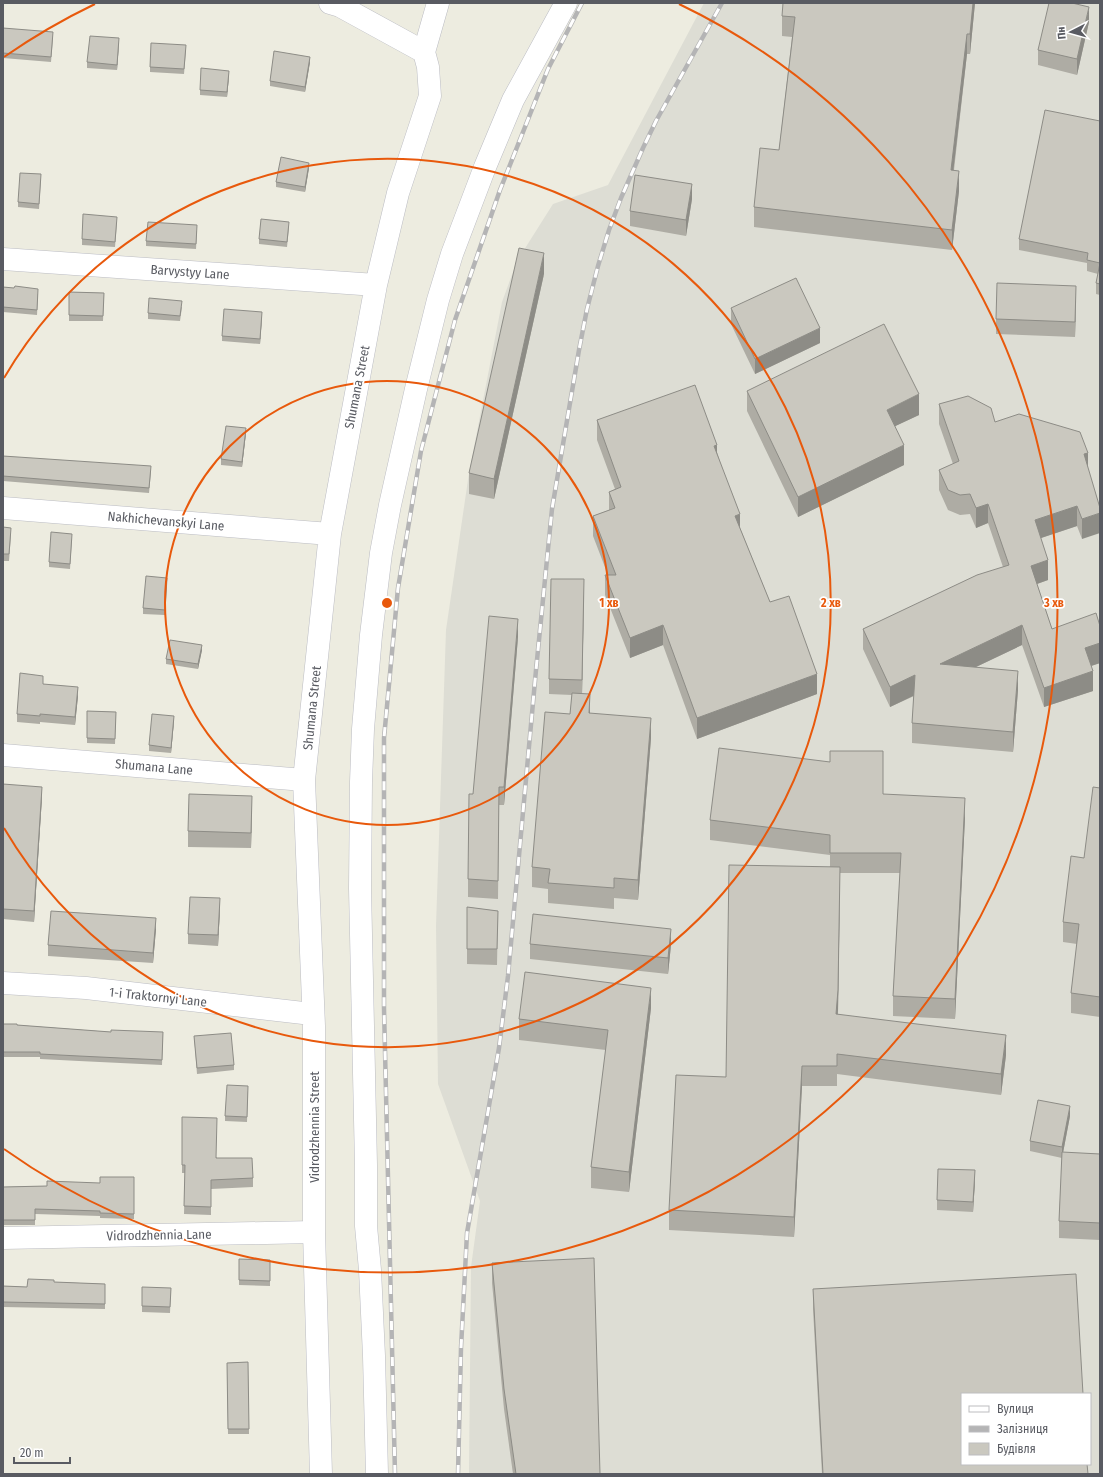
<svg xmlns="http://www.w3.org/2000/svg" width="1103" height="1477" font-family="'Fira Sans Condensed',sans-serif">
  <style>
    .industrial { fill: #ddddd4; fill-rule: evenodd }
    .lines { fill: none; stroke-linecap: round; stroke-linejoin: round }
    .minor-casing { stroke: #bbbcc3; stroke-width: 23 }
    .minor { stroke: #fff; stroke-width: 22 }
    .rail-casing { stroke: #b4b4b5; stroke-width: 4.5 }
    .rail { stroke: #fff; stroke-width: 3; stroke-dasharray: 9; stroke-linecap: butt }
    .wall { fill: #aeaca4 }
    .shaded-wall { fill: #8d8c86 }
    .building { fill: #cac8bf; stroke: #8d8c86 }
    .ring { fill: none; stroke: #e8590c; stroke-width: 2 }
    .labels { text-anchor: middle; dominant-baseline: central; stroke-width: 3.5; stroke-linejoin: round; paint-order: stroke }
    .street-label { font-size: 13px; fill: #595b62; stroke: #fff }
    .centre { fill: #e8590c; stroke: #fff; stroke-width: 2 }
    .ring-label { font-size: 12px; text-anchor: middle; font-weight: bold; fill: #e8590c; stroke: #fff; stroke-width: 3.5; stroke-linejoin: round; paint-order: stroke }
  </style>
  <rect width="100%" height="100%" fill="#edece0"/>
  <path class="industrial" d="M 704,3 L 1100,3 L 1100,1474 L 469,1474 L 471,1267 L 480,1201 L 438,1084 L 436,926 L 446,630 L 469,473 L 502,302 L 517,261 L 553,204 L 608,185 ZM 962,1394 L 1090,1394 L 1090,1464 L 962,1464 Z"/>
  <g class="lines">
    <defs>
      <path id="minor" d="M 330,3 L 340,6 L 424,52
        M 3,259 L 376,285
        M 3,508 L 330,534
        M 3,755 L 304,780
        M 3,983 L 86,988 L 312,1014
        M 3,1238 L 314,1232
        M 321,1474 L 314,1232 L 314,1026 L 304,780 L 330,534 L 376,285 L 398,193 L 430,96 L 428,67 L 424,52 L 438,3
        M 377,1474 L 374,1356 L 370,1270 L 366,1226 L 366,1165 L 360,888 L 361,782 L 363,729 L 371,635 L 381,553 L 390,505 L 416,389 L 438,300 L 452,254 L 485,167 L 513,100 L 566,3"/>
    </defs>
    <use href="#minor" class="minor-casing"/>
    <use href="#minor" class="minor"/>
    <defs>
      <path id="rail" d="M 395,1474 L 384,1008 L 384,738 L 398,588 L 421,451 L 455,320 L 500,190 L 548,69 L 582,3
        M 458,1474 L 461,1348 L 467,1233 L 499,1048 L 508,976 L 536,670 L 552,509 L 579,350 L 587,309 L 598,266 L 609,230 L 621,198 L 643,148 L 656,121 L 722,3"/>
    </defs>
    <use href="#rail" class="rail-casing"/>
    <use href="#rail" class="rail"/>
  </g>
  <path class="wall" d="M 975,3 L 970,54 L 967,54 L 954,170 L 959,191 L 952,250 L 754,227 L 754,207 L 779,150 L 792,37 L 782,36 L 782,16 Z
    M 1089,22 L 1077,75 L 1038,65 L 1038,50 Z
    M 3,28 L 53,38 L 51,62 L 3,58 Z
    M 119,43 L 117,70 L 87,68 L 87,62 Z
    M 186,50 L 184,74 L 150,72 L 150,67 Z
    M 310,62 L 305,92 L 270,86 L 270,81 Z
    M 229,76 L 227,97 L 200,95 L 200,90 Z
    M 1100,121 L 1100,295 L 1096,294 L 1096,283 L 1098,274 L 1087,271 L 1087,263 L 1019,250 L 1019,239 Z
    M 309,168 L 305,192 L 276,187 L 276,182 Z
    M 41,179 L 39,209 L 18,207 L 18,202 Z
    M 692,199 L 686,236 L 630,226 L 630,211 Z
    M 117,222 L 115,247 L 82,245 L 82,239 Z
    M 289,227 L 287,247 L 259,244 L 259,239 Z
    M 197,231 L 196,249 L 146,246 L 146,241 Z
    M 544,274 L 494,499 L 469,494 L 469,473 Z
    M 3,287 L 38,294 L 37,315 L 3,312 Z
    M 69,292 L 104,293 L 103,321 L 69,321 Z
    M 1076,301 L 1075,337 L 996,334 L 996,319 Z
    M 182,307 L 180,321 L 148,319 L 148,313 Z
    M 731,308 L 820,343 L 755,374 L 731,324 Z
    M 262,317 L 260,344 L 222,341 L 222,336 Z
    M 747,391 L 919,415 L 895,426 L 904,465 L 798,517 L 747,411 Z
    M 939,404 L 1088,453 L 1082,539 L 1077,526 L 1041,538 L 1048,580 L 1037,584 L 1052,629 L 1100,626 L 1100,663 L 1091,666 L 1093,691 L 1044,707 L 1022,645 L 976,667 L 1018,690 L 1013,752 L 912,743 L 912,723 L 914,696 L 890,707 L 863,649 L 863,629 L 1003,567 L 988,523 L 976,528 L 970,514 L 960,515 L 948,510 L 939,490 L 939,470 L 953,464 L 939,424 Z
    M 597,420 L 717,452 L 740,528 L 770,602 L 817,694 L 697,739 L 663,645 L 630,658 L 605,595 L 605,575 L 608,575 L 593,536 L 593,516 L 609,510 L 609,492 L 615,489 L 597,440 Z
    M 246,433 L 242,467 L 221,465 L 221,459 Z
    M 3,456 L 151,472 L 149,493 L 3,481 Z
    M 3,527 L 11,535 L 9,561 L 3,561 Z
    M 72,539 L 70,569 L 49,567 L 49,562 Z
    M 167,583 L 165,615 L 143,614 L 143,608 Z
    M 584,595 L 582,694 L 590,713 L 651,738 L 638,900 L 614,898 L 614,909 L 548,903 L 548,889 L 532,887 L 532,867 L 570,714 L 572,695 L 549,694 L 549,679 Z
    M 518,637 L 504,805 L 499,805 L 498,899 L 468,897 L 468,879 L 473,794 Z
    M 202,650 L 198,669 L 166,664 L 166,659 Z
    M 43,684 L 78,696 L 75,725 L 40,722 L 40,724 L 17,722 L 17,714 Z
    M 87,711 L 116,712 L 115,744 L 87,743 Z
    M 174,721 L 171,753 L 149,751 L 149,745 Z
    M 3,784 L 42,797 L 34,922 L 3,919 Z
    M 1100,788 L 1100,1017 L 1071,1013 L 1071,993 L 1077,944 L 1063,942 L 1063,922 L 1084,858 Z
    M 883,794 L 965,818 L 955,1019 L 893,1016 L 893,996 L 900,873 L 840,873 L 838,1014 L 1006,1055 L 1001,1095 L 837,1074 L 837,1086 L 802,1086 L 794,1237 L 669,1230 L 669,1210 L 726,1077 L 830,866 L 830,855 L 710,840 L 710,820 Z
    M 252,811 L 251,848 L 188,847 L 188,831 Z
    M 467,907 L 498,911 L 497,965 L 467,964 Z
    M 220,909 L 218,946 L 188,944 L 188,934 Z
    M 156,929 L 153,963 L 48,956 L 48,945 Z
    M 530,944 L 671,945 L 668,974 L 530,959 Z
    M 651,1008 L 629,1192 L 591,1188 L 591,1167 L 606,1050 L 519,1040 L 519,1019 Z
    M 3,1024 L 111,1032 L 163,1032 L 162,1065 L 79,1061 L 40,1059 L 40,1057 L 3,1057 Z
    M 194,1036 L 234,1065 L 234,1070 L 197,1074 Z
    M 248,1091 L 247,1122 L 225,1121 L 225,1116 Z
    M 1070,1116 L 1063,1153 L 1100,1154 L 1100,1240 L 1059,1238 L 1059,1221 L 1062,1158 L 1030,1151 L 1030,1141 Z
    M 182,1117 L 217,1158 L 253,1178 L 253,1187 L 211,1189 L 211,1215 L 184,1214 L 185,1173 L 182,1173 Z
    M 134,1177 L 134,1219 L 100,1218 L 100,1216 L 35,1214 L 35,1225 L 3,1225 L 3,1187 L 47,1186 L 100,1183 Z
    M 975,1181 L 973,1212 L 937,1210 L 937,1200 Z
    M 239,1259 L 270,1260 L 270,1286 L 239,1285 Z
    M 492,1263 L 600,1474 L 513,1474 L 504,1409 L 492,1283 Z
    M 54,1282 L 105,1284 L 105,1309 L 3,1307 L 3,1286 L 27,1287 Z
    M 171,1288 L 170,1313 L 142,1312 L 142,1306 Z
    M 813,1289 L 1088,1474 L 822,1474 L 813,1309 Z
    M 248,1362 L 249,1434 L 228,1434 L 227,1363 Z"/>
  <path class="shaded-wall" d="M 973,3 L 975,3 L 970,54 L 970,34 Z
    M 1089,7 L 1089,22 L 1077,75 L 1077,59 Z
    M 967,34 L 967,54 L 951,190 L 951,170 Z
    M 119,38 L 119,43 L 117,70 L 117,65 Z
    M 310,57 L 310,62 L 305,92 L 305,87 Z
    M 229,71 L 229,76 L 227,97 L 227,92 Z
    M 309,163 L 309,168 L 305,192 L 305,187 Z
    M 959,171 L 959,191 L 952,250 L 952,230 Z
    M 692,184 L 692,199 L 686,236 L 686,220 Z
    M 544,253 L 544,274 L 494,499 L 494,479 Z
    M 1076,286 L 1076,301 L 1075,337 L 1075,322 Z
    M 262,312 L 262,317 L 260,344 L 260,339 Z
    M 820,328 L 820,343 L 755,374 L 755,359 Z
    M 919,394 L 919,415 L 887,430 L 887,410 Z
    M 246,428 L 246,433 L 242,467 L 242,462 Z
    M 717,445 L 717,465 L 714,446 Z
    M 904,445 L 904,465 L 798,517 L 798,497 Z
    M 1088,453 L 1088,473 L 1084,454 Z
    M 988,504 L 988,523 L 976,528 L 976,508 Z
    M 1077,506 L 1077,526 L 1035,540 L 1035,520 Z
    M 1100,513 L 1100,533 L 1082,539 L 1082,519 Z
    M 740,514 L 740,534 L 735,516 Z
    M 1048,560 L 1048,580 L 1031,586 L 1031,566 Z
    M 584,579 L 584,595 L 582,695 L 582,680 Z
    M 518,619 L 518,637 L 504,805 L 504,787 Z
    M 663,625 L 663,645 L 630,658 L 630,638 Z
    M 1022,625 L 1022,645 L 940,684 L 940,664 Z
    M 1100,643 L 1100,663 L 1085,668 L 1085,648 Z
    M 202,645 L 202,650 L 198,669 L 198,664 Z
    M 1018,671 L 1018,690 L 1013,752 L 1013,732 Z
    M 1093,671 L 1093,691 L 1044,707 L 1044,688 Z
    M 817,674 L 817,694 L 697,739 L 697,718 Z
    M 915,675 L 915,695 L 890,707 L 890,687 Z
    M 78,687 L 78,696 L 75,725 L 75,717 Z
    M 590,694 L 590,715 L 589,713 Z
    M 174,716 L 174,721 L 171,753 L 171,748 Z
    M 651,718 L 651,738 L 638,900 L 638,880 Z
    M 42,787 L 42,797 L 34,922 L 34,911 Z
    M 252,796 L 252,811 L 251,848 L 251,833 Z
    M 965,798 L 965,818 L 955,1019 L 955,999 Z
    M 840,887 L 838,1010 L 836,1034 L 836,1014 Z
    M 220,898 L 220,909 L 218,946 L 218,935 Z
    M 156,918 L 156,929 L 153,963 L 153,953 Z
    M 671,929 L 671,945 L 668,974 L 668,958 Z
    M 651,988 L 651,1008 L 629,1192 L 629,1172 Z
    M 1006,1035 L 1006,1055 L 1001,1095 L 1001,1074 Z
    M 802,1066 L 802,1086 L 794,1237 L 794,1217 Z
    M 1070,1106 L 1070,1116 L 1062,1158 L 1062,1147 Z
    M 975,1170 L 975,1181 L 973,1212 L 973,1202 Z"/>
  <path class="building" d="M 783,3 L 973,3 L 970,34 L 967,34 L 951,170 L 959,171 L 952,230 L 754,207 L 760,148 L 779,150 L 795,17 L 782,16 Z
    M 1049,3 L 1072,3 L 1089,7 L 1077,59 L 1038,50 Z
    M 3,28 L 53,32 L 51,57 L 3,53 Z
    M 90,36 L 119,38 L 117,65 L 87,62 Z
    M 151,43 L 186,45 L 184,69 L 150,67 Z
    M 274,51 L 310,57 L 305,87 L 270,81 Z
    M 201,68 L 229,71 L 227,92 L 200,90 Z
    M 1045,110 L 1100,121 L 1100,284 L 1096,283 L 1100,263 L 1087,260 L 1088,253 L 1019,239 Z
    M 281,157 L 309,163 L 305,187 L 276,182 Z
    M 20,173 L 41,174 L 39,204 L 18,202 Z
    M 635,175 L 692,184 L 686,220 L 630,211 Z
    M 83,214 L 117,217 L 115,242 L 82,239 Z
    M 261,219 L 289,222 L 287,242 L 259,239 Z
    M 148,222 L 197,225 L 196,244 L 146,241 Z
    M 519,248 L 544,253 L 494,479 L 469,473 Z
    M 796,278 L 820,328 L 755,359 L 731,308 Z
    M 997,283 L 1076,286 L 1075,322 L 996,319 Z
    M 15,286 L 38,289 L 37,310 L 3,307 L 3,287 L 14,288 Z
    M 69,292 L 104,293 L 103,316 L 69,315 Z
    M 149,298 L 182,301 L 180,316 L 148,313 Z
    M 224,309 L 262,312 L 260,339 L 222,336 Z
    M 884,324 L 919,394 L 887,410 L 904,445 L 798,497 L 747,391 Z
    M 695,385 L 717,445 L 714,446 L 740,514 L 735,516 L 770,602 L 789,596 L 817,674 L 697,718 L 663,625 L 630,638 L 605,575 L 616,575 L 593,516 L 615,508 L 609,492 L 621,487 L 597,420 Z
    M 968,396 L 991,408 L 995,422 L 1019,414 L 1080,432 L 1088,453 L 1084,454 L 1100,508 L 1100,513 L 1082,519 L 1077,506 L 1035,520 L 1048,560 L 1031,566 L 1052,629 L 1096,613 L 1100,626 L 1100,643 L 1085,648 L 1093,671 L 1044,688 L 1022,625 L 940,664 L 1018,671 L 1013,732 L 912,723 L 915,675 L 890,687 L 863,629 L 977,575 L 1009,565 L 988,504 L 976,508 L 970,494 L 960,495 L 948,490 L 939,470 L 959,461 L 939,404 Z
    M 226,426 L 246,428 L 242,462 L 221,459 Z
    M 3,456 L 151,466 L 149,488 L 3,476 Z
    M 3,527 L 11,528 L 9,554 L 3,554 Z
    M 51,532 L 72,534 L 70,564 L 49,562 Z
    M 146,576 L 167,578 L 165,610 L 143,608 Z
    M 551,579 L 584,579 L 582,680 L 549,679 Z
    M 489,616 L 518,619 L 504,787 L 499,787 L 498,881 L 468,879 L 469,794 L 473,794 Z
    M 170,640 L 202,645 L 198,664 L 166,659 Z
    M 20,673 L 43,676 L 43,684 L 78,687 L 75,717 L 40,714 L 40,716 L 17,714 Z
    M 572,693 L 590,694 L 589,713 L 651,718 L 638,880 L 614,878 L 614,888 L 548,883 L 550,869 L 532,867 L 545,712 L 570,714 Z
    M 87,711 L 116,712 L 115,739 L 87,738 Z
    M 152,714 L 174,716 L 171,748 L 149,745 Z
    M 719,748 L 830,762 L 830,751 L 883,751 L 883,794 L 965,798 L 955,999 L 893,996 L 901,853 L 830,853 L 830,835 L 710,820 Z
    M 3,784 L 42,787 L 34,911 L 3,909 Z
    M 1093,787 L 1100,788 L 1100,997 L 1071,993 L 1079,924 L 1063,922 L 1071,856 L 1084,858 Z
    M 189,794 L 252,796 L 251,833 L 188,831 Z
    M 729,865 L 840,867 L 838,990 L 836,1014 L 1006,1035 L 1001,1074 L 837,1054 L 837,1066 L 802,1066 L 794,1217 L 669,1210 L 676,1075 L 726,1077 Z
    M 190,897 L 220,898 L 218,935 L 188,934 Z
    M 467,907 L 498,911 L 497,949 L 467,949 Z
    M 51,911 L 156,918 L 153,953 L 48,945 Z
    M 533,914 L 671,929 L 668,958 L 530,944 Z
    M 525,972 L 651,988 L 629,1172 L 591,1167 L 608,1030 L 519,1019 Z
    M 3,1024 L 17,1024 L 17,1025 L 111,1032 L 111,1030 L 163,1032 L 162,1060 L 79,1056 L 40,1054 L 40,1052 L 3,1052 Z
    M 231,1033 L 234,1065 L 197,1068 L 194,1036 Z
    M 227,1085 L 248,1086 L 247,1117 L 225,1116 Z
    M 1038,1100 L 1070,1106 L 1062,1147 L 1030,1141 Z
    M 182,1117 L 217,1118 L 216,1158 L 252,1158 L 253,1178 L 211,1180 L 211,1207 L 184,1206 L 185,1165 L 182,1165 Z
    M 1062,1152 L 1100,1154 L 1100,1223 L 1059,1221 Z
    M 938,1169 L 975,1170 L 973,1202 L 937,1200 Z
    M 100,1177 L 134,1177 L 134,1214 L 100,1213 L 100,1211 L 35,1209 L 35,1220 L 3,1220 L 3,1187 L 47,1186 L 47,1181 L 100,1183 Z
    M 594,1258 L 600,1474 L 516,1474 L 504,1389 L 492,1263 Z
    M 239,1259 L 270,1260 L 270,1281 L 239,1280 Z
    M 1076,1274 L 1083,1394 L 962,1394 L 962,1464 L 1087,1464 L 1088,1474 L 823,1474 L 813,1289 Z
    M 28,1279 L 54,1280 L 54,1282 L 105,1284 L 105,1304 L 3,1302 L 3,1286 L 27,1287 Z
    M 142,1287 L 171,1288 L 170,1307 L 142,1306 Z
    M 248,1362 L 249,1429 L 228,1429 L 227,1363 Z"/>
  <g class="ring">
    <circle cx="387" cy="603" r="222"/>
    <path d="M4 378A444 444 0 1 1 4 828"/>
    <path d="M4 57A667 667 0 0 1 95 4M679 4A667 667 0 1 1 4 1149"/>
  </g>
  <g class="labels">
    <g class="street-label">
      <text transform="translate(190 272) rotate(4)">Barvystyy Lane</text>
      <text transform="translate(357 387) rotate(-79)">Shumana Street</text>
      <text transform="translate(166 521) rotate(5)">Nakhichevanskyi Lane</text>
      <text transform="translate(312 708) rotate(-84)">Shumana Street</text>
      <text transform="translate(154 767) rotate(5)">Shumana Lane</text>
      <text transform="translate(158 997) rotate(6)">1-i Traktornyi Lane</text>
      <text transform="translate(314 1127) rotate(-90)">Vidrodzhennia Street</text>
      <text transform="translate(159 1235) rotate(-1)">Vidrodzhennia Lane</text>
    </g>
  </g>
  <circle cx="387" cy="603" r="6" class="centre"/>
  <g class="ring-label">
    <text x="609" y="607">1 хв</text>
    <text x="831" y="607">2 хв</text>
    <text x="1054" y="607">3 хв</text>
  </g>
  <rect width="1103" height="1477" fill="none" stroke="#595b62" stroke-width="8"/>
  <rect x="961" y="1393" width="130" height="72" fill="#ffffff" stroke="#bdbdc0"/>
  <rect x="969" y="1406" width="20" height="6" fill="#ffffff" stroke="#bdbdc0"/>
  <text x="997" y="1413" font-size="12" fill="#595b62">Вулиця</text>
  <rect x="969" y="1426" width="20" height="6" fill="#b4b4b5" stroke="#bdbdc0"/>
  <text x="997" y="1433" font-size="12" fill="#595b62">Залізниця</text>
  <rect x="969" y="1443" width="20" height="12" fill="#cac8bf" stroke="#bdbdc0"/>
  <text x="997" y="1453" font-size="12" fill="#595b62">Будівля</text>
  <g transform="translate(1071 32) rotate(264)" stroke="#ffffff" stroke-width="3" paint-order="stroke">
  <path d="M0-3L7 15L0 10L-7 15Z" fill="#595b62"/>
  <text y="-6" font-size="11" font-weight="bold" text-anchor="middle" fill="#595b62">Пн</text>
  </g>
  <path d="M14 1457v6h56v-6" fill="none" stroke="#595b62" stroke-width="2"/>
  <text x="20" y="1457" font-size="12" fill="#595b62" stroke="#ffffff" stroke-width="3" paint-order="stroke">20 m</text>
</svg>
